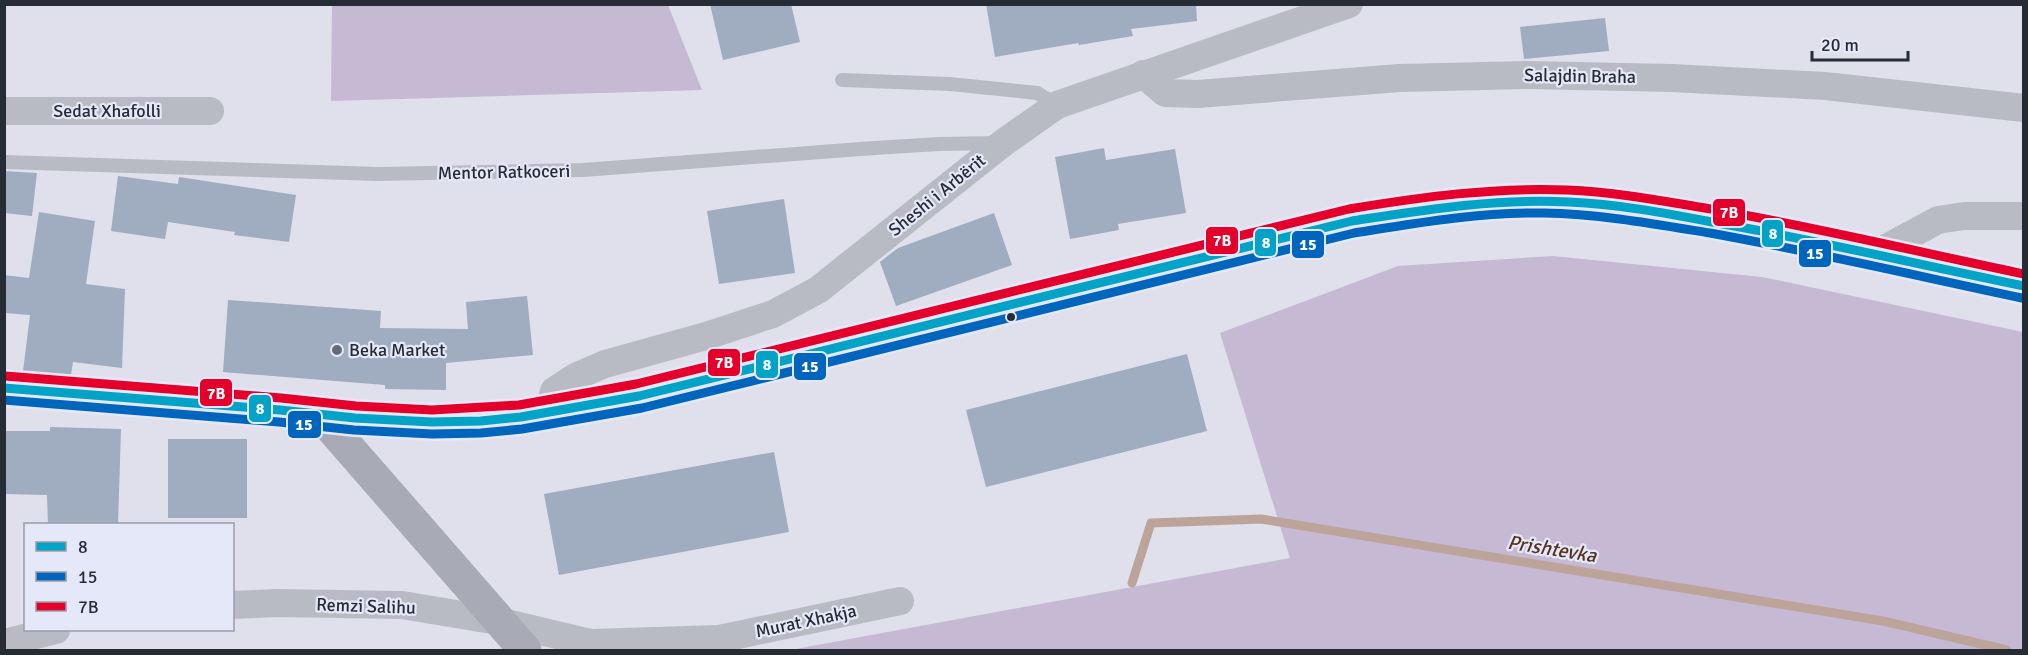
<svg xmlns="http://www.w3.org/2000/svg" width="2028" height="655" font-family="Signika,sans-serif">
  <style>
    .green { fill: #c6b9d3 }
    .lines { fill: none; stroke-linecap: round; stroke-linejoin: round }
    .stream { stroke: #bda49a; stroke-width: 9 }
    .building { fill: #a0acbf }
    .lane { stroke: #b8bbc4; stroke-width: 14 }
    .street { stroke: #b8bbc4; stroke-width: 28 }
    .secondary { stroke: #a8abb5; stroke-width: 33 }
    .primary { stroke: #a7a9b3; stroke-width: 33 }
    .bus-1-casing { stroke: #e5e8f9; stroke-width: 14 }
    .bus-2-casing { stroke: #e5e8f9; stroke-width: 14 }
    .bus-3-casing { stroke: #e5e8f9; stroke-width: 14 }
    .bus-1 { stroke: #02a3c6; stroke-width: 9 }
    .bus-2 { stroke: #0065bd; stroke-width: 9 }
    .bus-3 { stroke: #e4002b; stroke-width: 9 }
    .bus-dot { fill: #262c35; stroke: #e5e8f9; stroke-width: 2 }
    .poi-dot { fill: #676b75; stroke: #e5e8f9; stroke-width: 2 }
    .labels { text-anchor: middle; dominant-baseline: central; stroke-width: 4.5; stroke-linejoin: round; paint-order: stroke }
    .street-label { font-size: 18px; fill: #262c35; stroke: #e5e8f9 }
    .poi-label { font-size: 18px; fill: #262c35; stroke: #e5e8f9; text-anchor: start }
    .water-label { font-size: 20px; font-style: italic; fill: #56321c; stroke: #e5e8f9 }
    .line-badge { stroke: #e5e8f9; stroke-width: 2 }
    .badge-label { font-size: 16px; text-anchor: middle; font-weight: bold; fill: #fff }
  </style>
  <rect width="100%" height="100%" fill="#dfe0eb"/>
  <path class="green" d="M 332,5 L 668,5 L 702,90 L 331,101 Z
    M 1553,256 L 1762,277 L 2023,332 L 2023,650 L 790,650 L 1290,558 L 1220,333 L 1398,266 Z"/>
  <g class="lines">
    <path class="stream" d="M 1132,583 L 1151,523 L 1261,519 L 1883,621 L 2007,650"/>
  </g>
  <path class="building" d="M 710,4 L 791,4 L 800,42 L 723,60 Z
    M 986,4 L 1196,4 L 1197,21 L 1131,29 L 1133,36 L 1079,45 L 1078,43 L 995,57 Z
    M 1605,18 L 1609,51 L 1524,59 L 1520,27 Z
    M 1104,148 L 1106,160 L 1175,149 L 1186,213 L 1118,224 L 1119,230 L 1070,239 L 1055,157 Z
    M 4,171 L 37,173 L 32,216 L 4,213 Z
    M 118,176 L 178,184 L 179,177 L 296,195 L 289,242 L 234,235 L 235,232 L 168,222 L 165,239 L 111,231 Z
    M 784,199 L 795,273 L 719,284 L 707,211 Z
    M 39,212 L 95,221 L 86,284 L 125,289 L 122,368 L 73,362 L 71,375 L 23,371 L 30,315 L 4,313 L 4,275 L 29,278 Z
    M 994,213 L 1012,265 L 896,306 L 880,262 L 898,248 Z
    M 527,296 L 533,355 L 446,363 L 446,390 L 385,389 L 385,385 L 223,372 L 228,300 L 381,311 L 380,328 L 468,329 L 466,302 Z
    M 1187,354 L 1207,431 L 986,487 L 966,410 Z
    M 50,427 L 121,429 L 118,525 L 48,525 L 47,495 L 4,494 L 4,431 L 50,431 Z
    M 168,439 L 247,439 L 247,518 L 168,518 Z
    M 774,452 L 789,532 L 559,575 L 544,494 Z"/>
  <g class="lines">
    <path class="lane" d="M 842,80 L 950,84 L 1037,93 L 1057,105
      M 4,162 L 378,174 L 483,172 L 583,170 L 874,148 L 939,144 L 997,143"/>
    <path class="street" d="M 1143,74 L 1165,93 L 1198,94 L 1399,78 L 1528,75 L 1672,78 L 1825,86 L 2024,108
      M 4,111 L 210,111
      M 1875,254 L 1938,220 L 1964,216 L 2024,216
      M 548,414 L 554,391 L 577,376 L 605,364 L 706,336 L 773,314 L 818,290 L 1003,143 L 1057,105 L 1349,4
      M 232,605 L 277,603 L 402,605 L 498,621 L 591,643 L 719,639 L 900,601
      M 4,643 L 56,630"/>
    <path class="secondary" d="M 320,415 L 525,650"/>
    <path class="primary" d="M 4,388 L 280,410 C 344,418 417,425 481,421 C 534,418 587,407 639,396 L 1352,221 C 1421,210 1499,198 1569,202 C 1621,205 1674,215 1726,224 C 1826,242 1924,266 2024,286"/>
    <defs>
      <path id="bus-1" d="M 4,388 L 280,410 L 355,418 L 432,422 L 481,421 L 521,417 L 639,396 L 1352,221 C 1424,210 1496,198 1569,202 C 1617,204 1665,213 1712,222 C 1817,240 1920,265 2024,286"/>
      <path id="bus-2" d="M 4,400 L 279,422 L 354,430 L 432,434 L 481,433 L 522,429 L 642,408 L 1354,233 C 1417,223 1480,212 1544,213 C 1600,214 1655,224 1710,233 C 1815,252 1918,276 2022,298"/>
      <path id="bus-3" d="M 5,376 L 281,398 L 356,406 L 432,410 L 519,405 L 636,384 L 1349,209 C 1421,197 1494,187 1567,190 C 1615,192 1663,201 1711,209 C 1816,227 1919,252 2024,274"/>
    </defs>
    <use href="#bus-1" class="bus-1-casing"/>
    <use href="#bus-2" class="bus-2-casing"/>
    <use href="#bus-3" class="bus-3-casing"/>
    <use href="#bus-1" class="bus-1"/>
    <use href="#bus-2" class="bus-2"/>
    <use href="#bus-3" class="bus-3"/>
  </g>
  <circle class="bus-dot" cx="1011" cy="317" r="5"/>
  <circle class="poi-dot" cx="337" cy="350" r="6"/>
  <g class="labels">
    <g class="street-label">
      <text transform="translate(1580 76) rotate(1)">Salajdin Braha</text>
      <text x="107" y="111">Sedat Xhafolli</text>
      <text transform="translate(504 172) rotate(-1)">Mentor Ratkoceri</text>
      <text transform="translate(937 195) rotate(-39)">Sheshi i Arbërit</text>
      <text transform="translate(366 606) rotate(2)">Remzi Salihu</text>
      <text transform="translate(806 621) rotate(-12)">Murat Xhakja</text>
    </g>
    <g class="poi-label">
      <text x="349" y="350">Beka Market</text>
    </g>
    <g class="water-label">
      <text transform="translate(1552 549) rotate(9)">Prishtevka</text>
    </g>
  </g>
  <g class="line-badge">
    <rect x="1712" y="198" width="34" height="29" rx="6" fill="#e4002b"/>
    <rect x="1761" y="219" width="23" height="29" rx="6" fill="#02a3c6"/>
    <rect x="1205" y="226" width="34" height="29" rx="6" fill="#e4002b"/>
    <rect x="1254" y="228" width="23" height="29" rx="6" fill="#02a3c6"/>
    <rect x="1291" y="230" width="34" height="29" rx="6" fill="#0065bd"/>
    <rect x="1798" y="239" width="34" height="29" rx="6" fill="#0065bd"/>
    <rect x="707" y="348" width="34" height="29" rx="6" fill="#e4002b"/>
    <rect x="755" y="350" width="24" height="29" rx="6" fill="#02a3c6"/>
    <rect x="793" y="352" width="34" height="29" rx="6" fill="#0065bd"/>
    <rect x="199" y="378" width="34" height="29" rx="6" fill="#e4002b"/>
    <rect x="248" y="394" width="24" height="29" rx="6" fill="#02a3c6"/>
    <rect x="287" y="410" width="35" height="29" rx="6" fill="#0065bd"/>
  </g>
  <g class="badge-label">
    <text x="1729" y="218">7B</text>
    <text x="1773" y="239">8</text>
    <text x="1222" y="246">7B</text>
    <text x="1266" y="248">8</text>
    <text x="1308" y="250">15</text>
    <text x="1815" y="259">15</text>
    <text x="724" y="368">7B</text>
    <text x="767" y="370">8</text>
    <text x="810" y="372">15</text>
    <text x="216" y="399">7B</text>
    <text x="260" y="414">8</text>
    <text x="304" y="430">15</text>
  </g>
  <rect width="2028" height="655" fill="none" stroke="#262c35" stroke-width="12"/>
  <rect x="24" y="523" width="210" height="108" fill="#e5e8f9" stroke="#999dab" stroke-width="1.5"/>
  <rect x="36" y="542" width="30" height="9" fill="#02a3c6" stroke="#999dab" stroke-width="1.5"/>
  <text x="78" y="553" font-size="18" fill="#262c35">8</text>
  <rect x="36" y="572" width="30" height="9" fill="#0065bd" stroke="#999dab" stroke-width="1.5"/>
  <text x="78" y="583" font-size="18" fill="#262c35">15</text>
  <rect x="36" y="602" width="30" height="9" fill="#e4002b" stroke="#999dab" stroke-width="1.5"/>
  <text x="78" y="613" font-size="18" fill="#262c35">7B</text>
  <path d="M1812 51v9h96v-9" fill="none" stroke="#262c35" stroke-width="3"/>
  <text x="1821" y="51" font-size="18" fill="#262c35" stroke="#e5e8f9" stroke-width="4.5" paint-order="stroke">20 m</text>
</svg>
